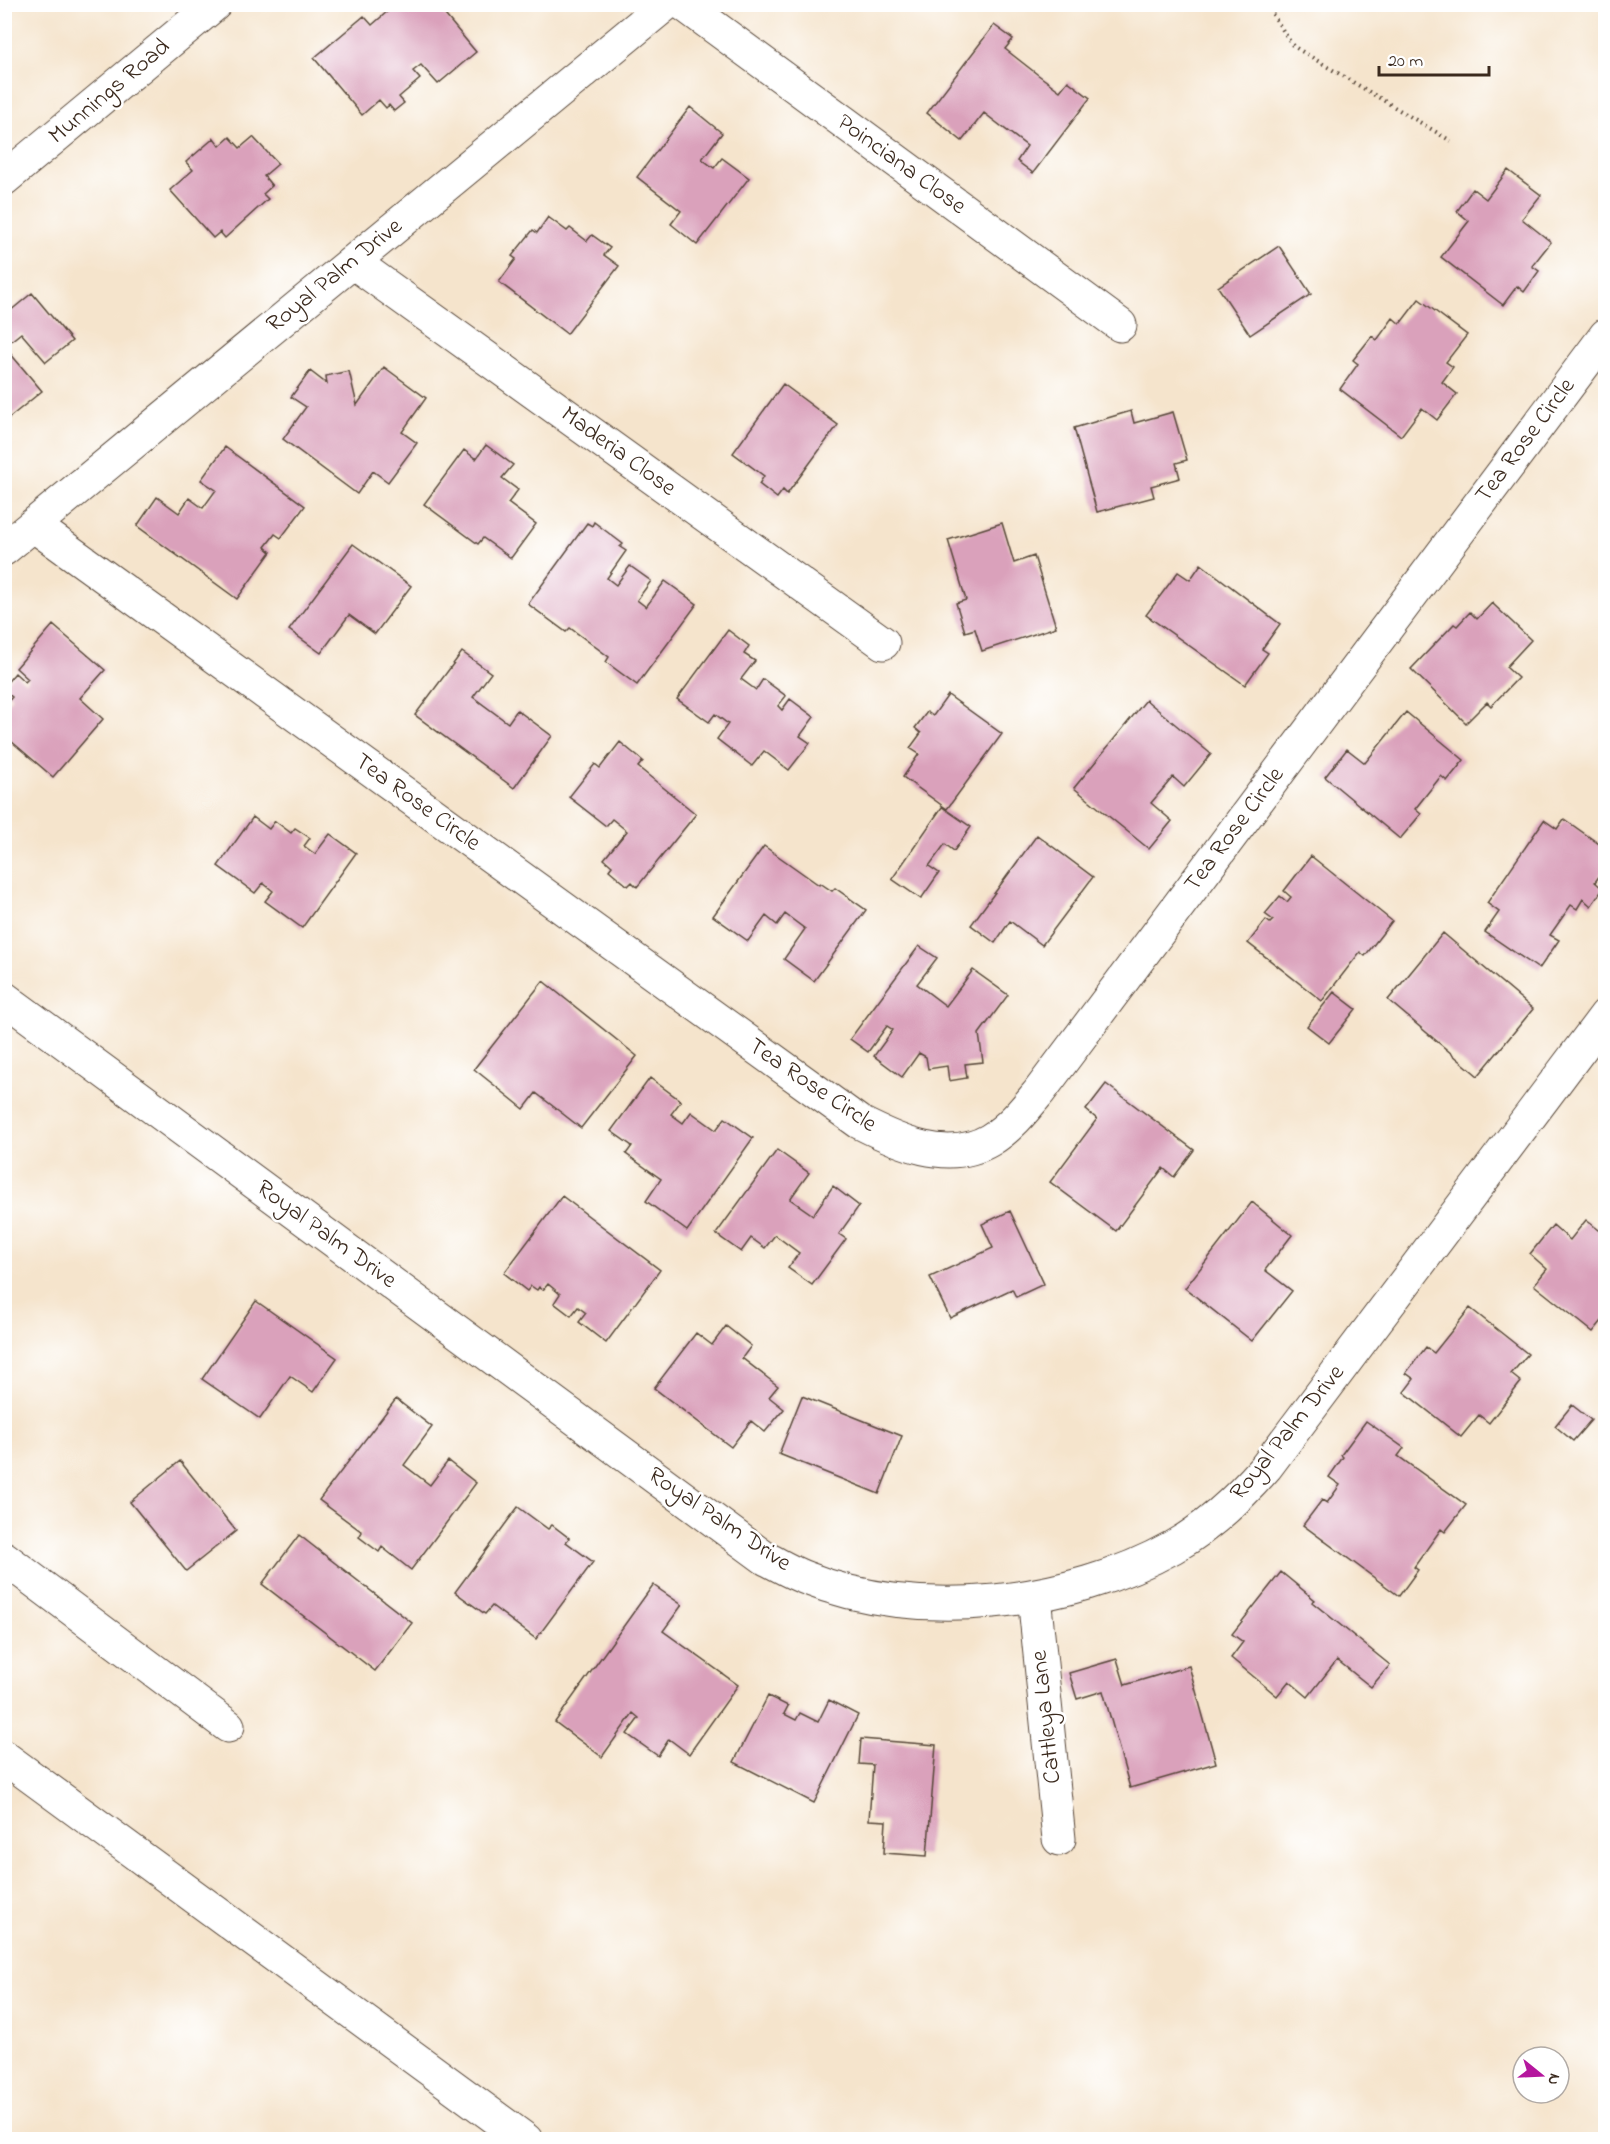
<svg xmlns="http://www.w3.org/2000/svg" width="1610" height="2144" font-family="'Indie Flower',sans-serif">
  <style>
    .building { fill: #daa1bb }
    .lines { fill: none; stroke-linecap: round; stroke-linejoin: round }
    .minor-casing { stroke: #574638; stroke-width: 35 }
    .path { stroke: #574638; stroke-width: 4; stroke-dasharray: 1.5 4.5; stroke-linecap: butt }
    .minor { stroke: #fff; stroke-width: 33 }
    .labels { text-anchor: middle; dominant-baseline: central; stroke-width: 5; stroke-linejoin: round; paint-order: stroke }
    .street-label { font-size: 24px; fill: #3b2a1e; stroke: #fff }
  </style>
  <rect width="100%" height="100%" fill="#fff"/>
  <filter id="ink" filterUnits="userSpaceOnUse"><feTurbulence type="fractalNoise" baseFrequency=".0167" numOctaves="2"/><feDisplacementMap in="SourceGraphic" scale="12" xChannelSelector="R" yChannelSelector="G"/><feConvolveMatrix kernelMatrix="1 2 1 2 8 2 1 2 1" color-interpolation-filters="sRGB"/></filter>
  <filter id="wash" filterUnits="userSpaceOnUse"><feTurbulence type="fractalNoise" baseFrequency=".008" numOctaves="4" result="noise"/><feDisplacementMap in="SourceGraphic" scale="24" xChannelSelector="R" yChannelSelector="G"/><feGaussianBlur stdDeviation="1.35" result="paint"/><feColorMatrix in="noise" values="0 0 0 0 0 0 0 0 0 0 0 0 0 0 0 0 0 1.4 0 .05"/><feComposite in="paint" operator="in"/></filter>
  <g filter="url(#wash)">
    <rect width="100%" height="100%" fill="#f5e4cc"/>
    <g id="blocks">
      <path class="building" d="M 396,4 L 414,4 L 418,9 L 423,4 L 436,4 L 476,52 L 438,84 L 421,65 L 413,71 L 420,79 L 399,97 L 404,103 L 394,111 L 389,105 L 386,108 L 379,100 L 362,115 L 314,58 L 364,16 L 372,25 Z
        M 994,25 L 1013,39 L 1005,49 L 1037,74 L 1060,91 L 1068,81 L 1090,98 L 1033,173 L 1017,161 L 1027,146 L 984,113 L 962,141 L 927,113 Z
        M 690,107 L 722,133 L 702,159 L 714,168 L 722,158 L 749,178 L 697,245 L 671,224 L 681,211 L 637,177 Z
        M 230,137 L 240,148 L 253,137 L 278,164 L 264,176 L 272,186 L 263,194 L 268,199 L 225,238 L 220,232 L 213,238 L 170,190 L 193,170 L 186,162 L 214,138 L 220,146 Z
        M 1508,170 L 1541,195 L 1522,219 L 1551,242 L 1532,266 L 1539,271 L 1524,292 L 1517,286 L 1503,305 L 1441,257 L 1469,221 L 1457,211 L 1473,189 L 1486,199 Z
        M 548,217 L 567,231 L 570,228 L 587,241 L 592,235 L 610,248 L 604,255 L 619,266 L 567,334 L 499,282 L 516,259 L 512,256 L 533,230 L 537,233 Z
        M 1279,246 L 1311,294 L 1250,335 L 1218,287 Z
        M 32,293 L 72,341 L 46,362 L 21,333 L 11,341 L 4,332 L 4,316 Z
        M 1419,299 L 1467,335 L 1446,362 L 1453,367 L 1442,382 L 1457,394 L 1437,420 L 1422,408 L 1401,436 L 1340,389 L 1358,364 L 1353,360 L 1372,336 L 1377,340 L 1393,318 L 1400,324 Z
        M 9,352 L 42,391 L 4,422 L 4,356 Z
        M 384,367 L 426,398 L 402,432 L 417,443 L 388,482 L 373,471 L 357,494 L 283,439 L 306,407 L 291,397 L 310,371 L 327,384 L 326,376 L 349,371 L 357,405 Z
        M 783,384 L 838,425 L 787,494 L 783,490 L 777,498 L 759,484 L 764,476 L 733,453 Z
        M 1131,411 L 1134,423 L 1173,412 L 1187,460 L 1176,463 L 1180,478 L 1151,486 L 1154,497 L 1097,512 L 1074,428 Z
        M 486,445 L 513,465 L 502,478 L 518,490 L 508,503 L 536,524 L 511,558 L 483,538 L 478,544 L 424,504 L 464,450 L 476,459 Z
        M 225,447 L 305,506 L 281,538 L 275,534 L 265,547 L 271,552 L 237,599 L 137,526 L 157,497 L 179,513 L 189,498 L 203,508 L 216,490 L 201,480 Z
        M 594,522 L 623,544 L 620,547 L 626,551 L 607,578 L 616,585 L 630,566 L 651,581 L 637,600 L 646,607 L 665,581 L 697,604 L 637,685 L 606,662 L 609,657 L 570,628 L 566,632 L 528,604 L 587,523 L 592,526 Z
        M 1002,523 L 1014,563 L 1034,556 L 1056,627 L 982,651 L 975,629 L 965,632 L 956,603 L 966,600 L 948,540 Z
        M 353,544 L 411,586 L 375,634 L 349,615 L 321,653 L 289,630 Z
        M 1201,564 L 1280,624 L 1262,649 L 1268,653 L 1245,685 L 1146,615 L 1178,572 L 1190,580 Z
        M 1492,603 L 1531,640 L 1506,667 L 1518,678 L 1491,706 L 1487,702 L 1466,723 L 1411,669 L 1454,624 L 1457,626 L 1470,612 L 1477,619 Z
        M 53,625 L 105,670 L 80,698 L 103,719 L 53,777 L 4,735 L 4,706 L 12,697 L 4,690 L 4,686 L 15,673 L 25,682 L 28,679 L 16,668 Z
        M 728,630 L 749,646 L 744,654 L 755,661 L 741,679 L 756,690 L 763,679 L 786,696 L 778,706 L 782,710 L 790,699 L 814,717 L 800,736 L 810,743 L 789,770 L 764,751 L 752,766 L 717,739 L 728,724 L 715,714 L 709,722 L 677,699 Z
        M 462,652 L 491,673 L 473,697 L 508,723 L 517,710 L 552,736 L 514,788 L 415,715 Z
        M 948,695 L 1002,734 L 947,809 L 903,777 L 919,754 L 910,748 L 921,733 L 915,728 L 927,712 L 933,716 Z
        M 1146,700 L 1211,754 L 1184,787 L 1173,777 L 1151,803 L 1172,821 L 1149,849 L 1074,788 Z
        M 1406,712 L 1464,760 L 1447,781 L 1441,776 L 1415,809 L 1421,814 L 1400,839 L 1325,777 L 1347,749 L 1365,763 Z
        M 620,742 L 643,761 L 638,767 L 696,814 L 637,887 L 632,882 L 628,886 L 609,870 L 612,866 L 604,859 L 627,831 L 612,819 L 606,826 L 569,797 L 595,764 L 600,768 Z
        M 942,807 L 971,827 L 954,851 L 945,844 L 929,866 L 939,873 L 921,899 L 892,879 Z
        M 253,817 L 269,829 L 275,821 L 291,833 L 295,828 L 310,838 L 304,846 L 315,854 L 330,834 L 356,853 L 302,928 L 265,901 L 273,891 L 263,883 L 255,893 L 218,866 Z
        M 1564,819 L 1606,849 L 1606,867 L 1595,882 L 1603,889 L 1591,906 L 1583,899 L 1577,909 L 1571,905 L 1550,935 L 1559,940 L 1539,969 L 1485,932 L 1499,912 L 1487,903 L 1544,820 L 1557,829 Z
        M 1037,835 L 1093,877 L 1042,945 L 1010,921 L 995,943 L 971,925 Z
        M 764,846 L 819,885 L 820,883 L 832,891 L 835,888 L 866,910 L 814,981 L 784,959 L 805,929 L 785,914 L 777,925 L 766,916 L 748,941 L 713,916 Z
        M 1311,856 L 1392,921 L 1365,956 L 1360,952 L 1322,1001 L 1248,943 L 1266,920 L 1270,923 L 1273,920 L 1265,914 L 1280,896 L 1287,902 L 1291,897 L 1284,891 Z
        M 1443,933 L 1533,1009 L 1478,1076 L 1388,1000 Z
        M 919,946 L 937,958 L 917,984 L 946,1006 L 973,970 L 1008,995 L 979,1034 L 983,1062 L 965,1064 L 967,1078 L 949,1081 L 947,1066 L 928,1069 L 926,1057 L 919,1053 L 902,1077 L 874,1056 L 893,1030 L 887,1026 L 868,1052 L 850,1039 Z
        M 543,981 L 637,1056 L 581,1128 L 536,1093 L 524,1109 L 474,1069 Z
        M 1334,992 L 1356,1009 L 1329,1043 L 1307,1026 Z
        M 650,1078 L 681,1101 L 671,1114 L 683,1123 L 691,1112 L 716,1130 L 725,1118 L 753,1138 L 687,1231 L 646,1201 L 661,1179 L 626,1154 L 632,1146 L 611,1131 Z
        M 1106,1084 L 1194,1150 L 1174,1177 L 1163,1168 L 1116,1231 L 1050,1182 L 1097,1119 L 1086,1110 Z
        M 777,1150 L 809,1173 L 790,1199 L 813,1215 L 833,1186 L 859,1206 L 839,1234 L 846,1239 L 812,1285 L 788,1268 L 799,1253 L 775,1235 L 765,1248 L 751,1238 L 741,1252 L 716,1234 Z
        M 562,1196 L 660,1270 L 606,1343 L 579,1322 L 586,1313 L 578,1307 L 571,1316 L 554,1303 L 560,1294 L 548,1284 L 543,1290 L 539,1287 L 537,1290 L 531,1286 L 527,1291 L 504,1273 Z
        M 1252,1202 L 1292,1235 L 1265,1270 L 1292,1291 L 1252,1341 L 1185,1288 Z
        M 1010,1211 L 1044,1284 L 1016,1297 L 1012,1289 L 950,1318 L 930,1277 L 993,1248 L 982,1224 Z
        M 1586,1220 L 1603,1233 L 1606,1230 L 1606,1316 L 1593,1332 L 1534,1285 L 1547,1269 L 1530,1254 L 1553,1225 L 1570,1240 Z
        M 256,1301 L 337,1358 L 313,1392 L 290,1376 L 260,1419 L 202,1379 Z
        M 1470,1308 L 1528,1354 L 1511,1374 L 1521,1382 L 1489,1423 L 1479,1415 L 1461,1437 L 1404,1392 L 1414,1379 L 1406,1373 L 1426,1347 L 1434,1353 Z
        M 726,1326 L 751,1346 L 742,1358 L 778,1386 L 769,1397 L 784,1409 L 765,1432 L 751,1421 L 731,1447 L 654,1388 L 696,1333 L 712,1345 Z
        M 802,1396 L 902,1436 L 879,1494 L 779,1454 Z
        M 396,1399 L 432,1427 L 404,1465 L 430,1485 L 448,1461 L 476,1483 L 411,1570 L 382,1547 L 379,1552 L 359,1537 L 362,1532 L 319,1500 Z
        M 1572,1405 L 1591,1420 L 1573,1441 L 1555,1426 Z
        M 1366,1421 L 1404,1448 L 1398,1456 L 1466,1505 L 1445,1532 L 1441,1529 L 1414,1567 L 1418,1570 L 1399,1596 L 1303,1525 L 1322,1500 L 1327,1503 L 1340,1485 L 1329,1477 L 1343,1457 L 1341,1455 Z
        M 180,1461 L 236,1531 L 186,1571 L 130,1502 Z
        M 518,1507 L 548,1529 L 552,1525 L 569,1538 L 566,1542 L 593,1562 L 536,1639 L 492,1606 L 485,1614 L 455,1592 Z
        M 299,1535 L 412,1623 L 375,1671 L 262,1584 Z
        M 1281,1572 L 1315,1600 L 1312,1602 L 1390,1665 L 1371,1687 L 1337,1660 L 1308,1697 L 1289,1681 L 1277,1696 L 1231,1658 L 1243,1642 L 1232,1634 Z
        M 653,1585 L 682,1605 L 663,1631 L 738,1685 L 689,1754 L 669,1739 L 658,1756 L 627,1734 L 639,1718 L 633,1713 L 602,1757 L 555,1722 Z
        M 1117,1659 L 1125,1685 L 1189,1666 L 1216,1763 L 1130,1788 L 1103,1691 L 1077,1699 L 1069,1673 Z
        M 768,1696 L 788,1706 L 784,1714 L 796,1720 L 800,1713 L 818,1722 L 829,1700 L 858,1715 L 814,1803 L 734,1762 Z
        M 861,1739 L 936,1745 L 927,1856 L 884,1853 L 886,1821 L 869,1820 L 873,1765 L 859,1764 Z"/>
    </g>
  </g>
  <g filter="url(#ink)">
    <use href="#blocks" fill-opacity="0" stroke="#574638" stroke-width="1.5"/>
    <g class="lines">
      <defs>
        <path id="minor" d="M 683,4 L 1120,325
          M 4,179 L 215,4
          M 353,262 L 883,643
          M 33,525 L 859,1122 C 898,1142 948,1165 990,1140 C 1010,1128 1025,1109 1039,1092 L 1606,335
          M 4,549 L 666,4
          M 4,998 L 765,1558 C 779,1565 792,1573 806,1578 C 917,1623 1070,1605 1173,1547 C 1209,1527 1239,1498 1266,1467 L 1606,1015
          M 4,1558 L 228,1726
          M 1034,1596 L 1059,1839
          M 4,1757 L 526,2140"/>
      </defs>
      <use href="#minor" class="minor-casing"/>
      <path class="path" d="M 1266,4 L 1293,46 L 1451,141"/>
      <use href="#minor" class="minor"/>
    </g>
  </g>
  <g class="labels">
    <g class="street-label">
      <text transform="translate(110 92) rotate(-40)">Munnings Road</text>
      <text transform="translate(901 165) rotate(36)">Poinciana Close</text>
      <text transform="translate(335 276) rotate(-39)">Royal Palm Drive</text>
      <text transform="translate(1526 441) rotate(-53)">Tea Rose Circle</text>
      <text transform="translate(618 452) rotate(36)">Maderia Close</text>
      <text transform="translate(417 803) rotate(36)">Tea Rose Circle</text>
      <text transform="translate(1235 830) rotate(-53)">Tea Rose Circle</text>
      <text transform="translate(812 1086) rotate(34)">Tea Rose Circle</text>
      <text transform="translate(326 1235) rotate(36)">Royal Palm Drive</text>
      <text transform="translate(1288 1433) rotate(-51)">Royal Palm Drive</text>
      <text transform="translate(719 1520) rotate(34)">Royal Palm Drive</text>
      <text transform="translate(1047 1717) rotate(-96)">Cattleya Lane</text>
    </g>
  </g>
  <rect width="1610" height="2144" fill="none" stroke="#fff" stroke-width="24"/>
  <g transform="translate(1541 2075) rotate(108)"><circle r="28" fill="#ffffff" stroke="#b1aaa5" stroke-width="1.5"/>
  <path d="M0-4.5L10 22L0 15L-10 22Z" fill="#b5179e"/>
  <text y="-9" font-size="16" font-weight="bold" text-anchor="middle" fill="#3b2a1e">N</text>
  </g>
  <path d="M1379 66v9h110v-9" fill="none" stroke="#3b2a1e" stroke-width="3"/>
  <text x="1388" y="66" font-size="18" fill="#3b2a1e" stroke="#ffffff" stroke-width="4.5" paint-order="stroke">20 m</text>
</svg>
